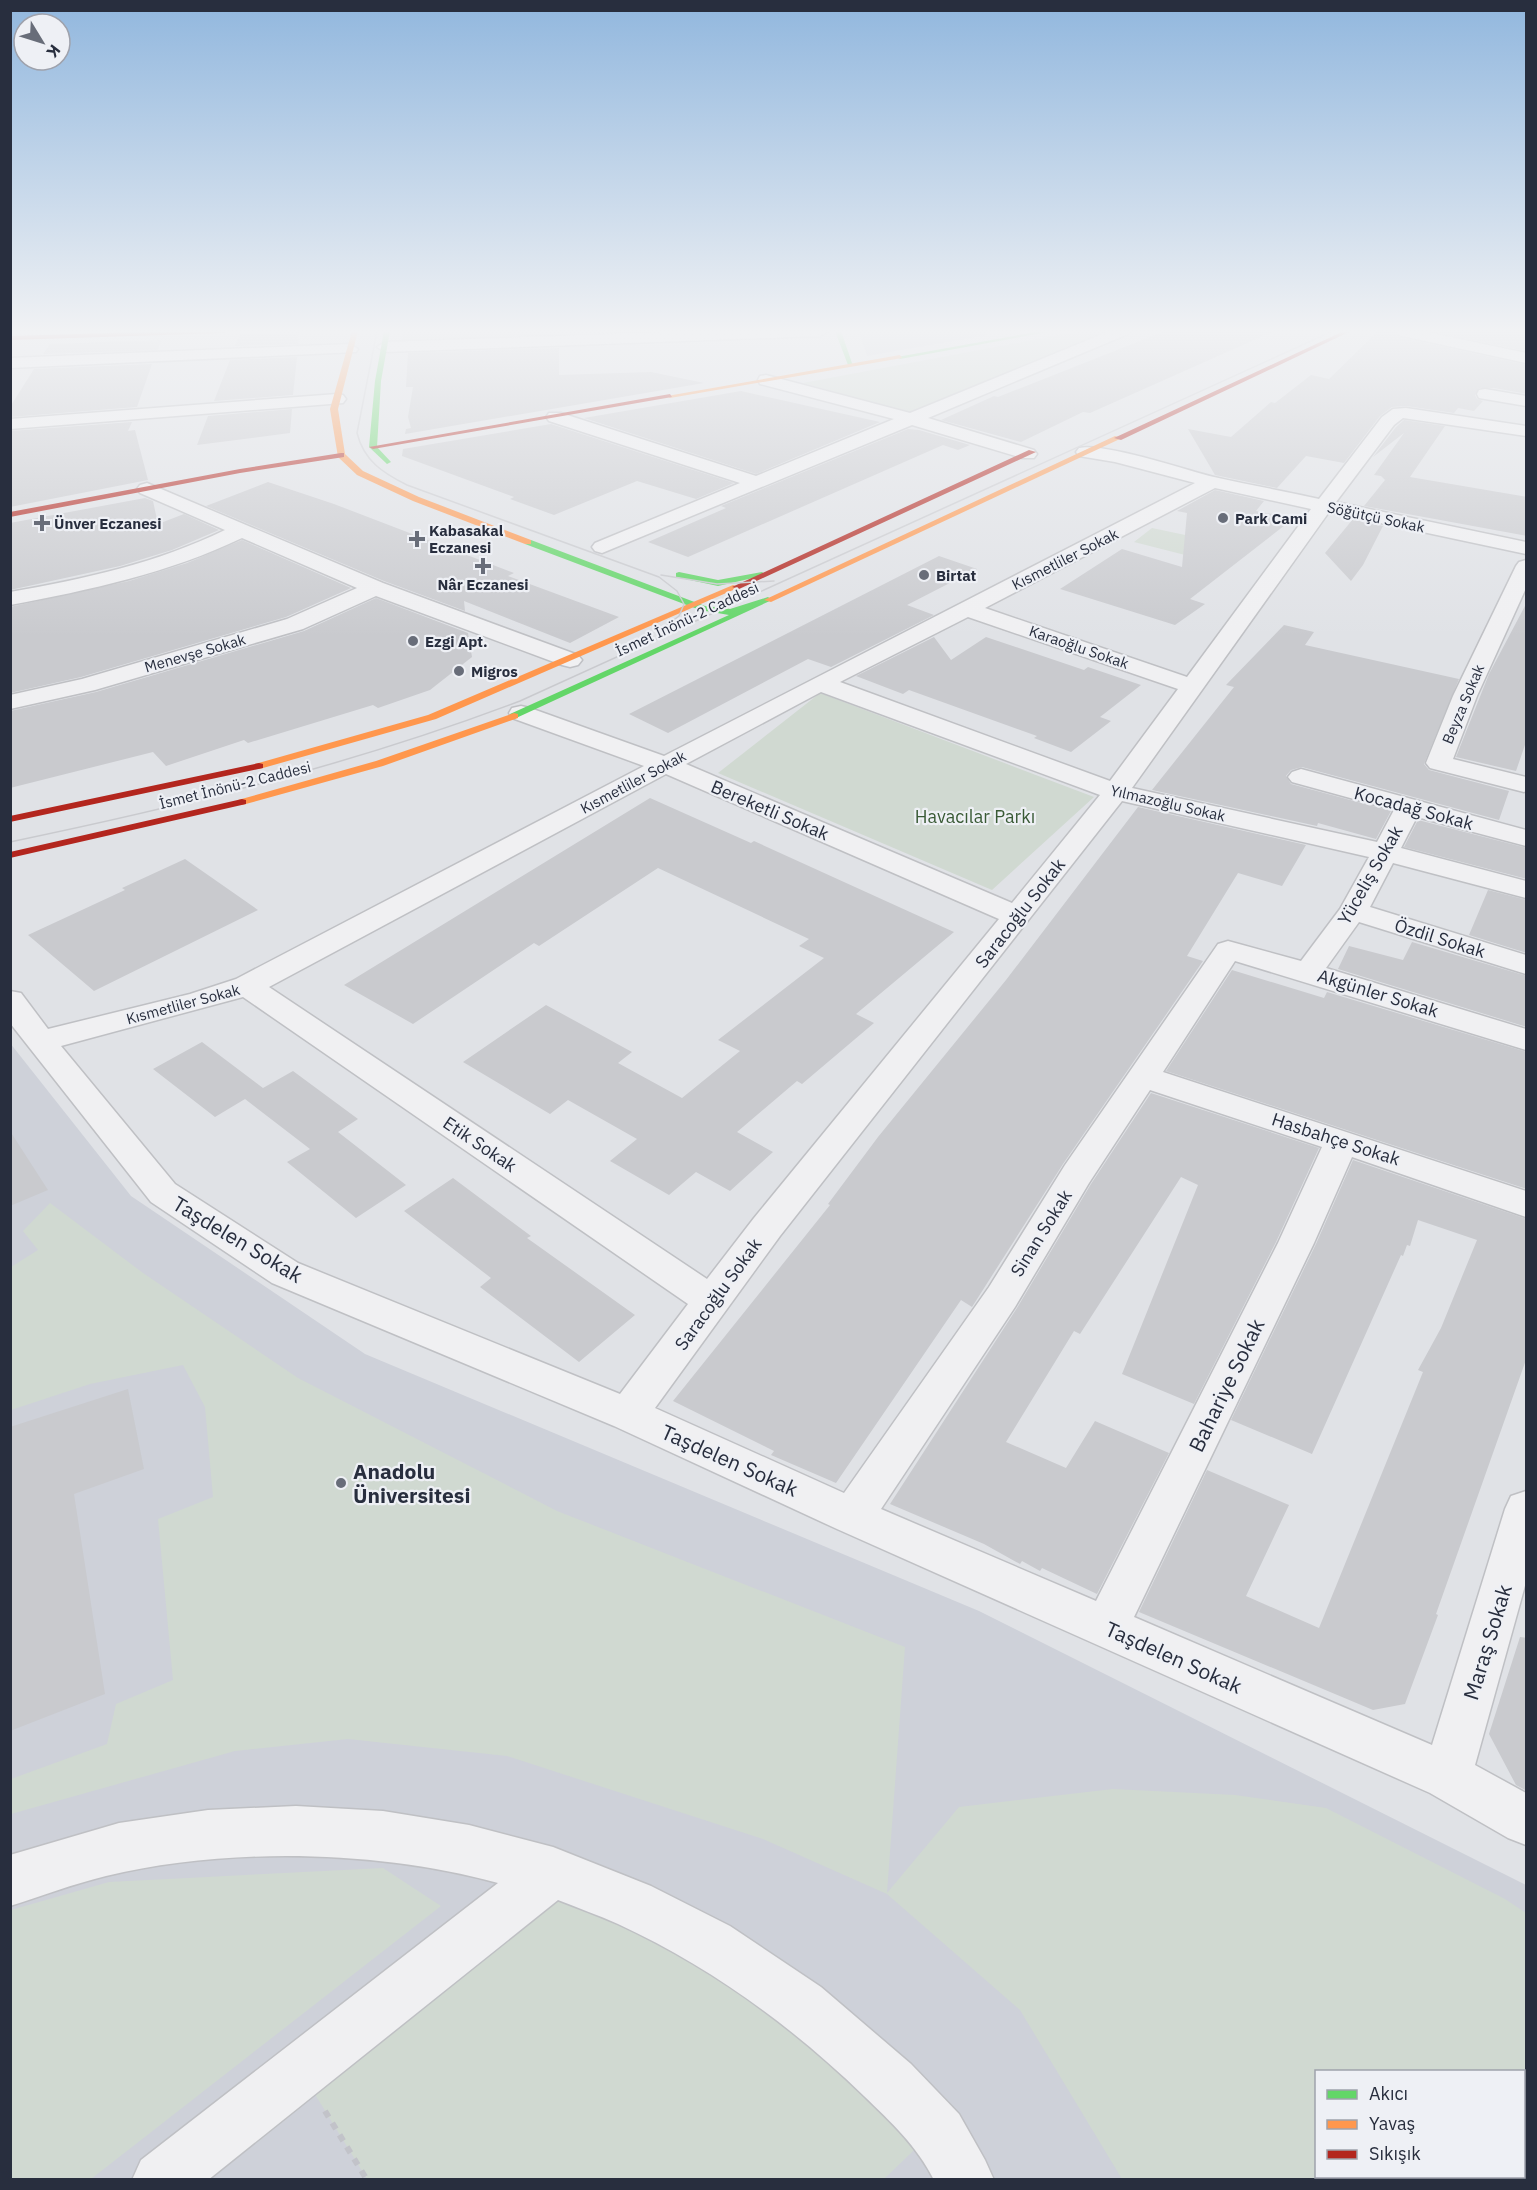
<svg xmlns="http://www.w3.org/2000/svg" width="1537" height="2190" font-family="'IBM Plex Sans',sans-serif">
  <style>
    .built { fill: #ced1d9; fill-rule: evenodd }
    .green { fill: #d0d9d1; fill-rule: evenodd }
    .building { fill: #c9cace }
    .lines { fill: none; stroke-linecap: round; stroke-linejoin: round }
    .street-casing { stroke: #bfc0c4; stroke-width: 3 }
    .path { stroke: #c2c3c9; stroke-width: 6; stroke-dasharray: 7 7; stroke-linecap: butt }
    .street { fill: #f0f0f2; fill-rule: evenodd }
    .fast { fill: #63d668; fill-rule: evenodd }
    .slow { fill: #ff974d; fill-rule: evenodd }
    .jam { fill: #b3261e; fill-rule: evenodd }
    .tram { stroke: #c9cace; stroke-width: 1.5 }
    .poi-dot { fill: #686d79; stroke: #eef0f5; stroke-width: 2 }
    .labels { text-anchor: middle; dominant-baseline: central; stroke-width: 4.5; stroke-linejoin: round; paint-order: stroke }
    .far-street-label { font-size: 15px; fill: #282e3e; stroke: #eef0f5 }
    .far-poi-label { font-size: 15px; font-weight: bold; fill: #282e3e; stroke: #eef0f5; text-anchor: start }
    .street-label { font-size: 18px; fill: #282e3e; stroke: #eef0f5 }
    .park-label { font-size: 18px; fill: #395a35; stroke: #eef0f5 }
    .near-street-label { font-size: 21px; fill: #282e3e; stroke: #eef0f5 }
    .near-poi-label { font-size: 21px; font-weight: bold; fill: #282e3e; stroke: #eef0f5; text-anchor: start }
  </style>
  <rect width="100%" height="100%" fill="#e0e2e6"/>
  <path class="built" d="M 859,331 L 985,331 L 987,335 L 867,356 Z
    M 10,1043 L 131,1196 L 365,1354 L 979,1611 L 1526,1885 L 1526,2179 L 11,2179 ZM 1316,2072 L 1524,2072 L 1524,2176 L 1316,2176 Z"/>
  <path class="green" d="M 403,331 L 673,331 L 674,332 L 402,342 Z
    M 1081,331 L 1110,331 L 907,413 L 803,383 Z
    M 1152,528 L 1209,540 L 1189,556 L 1134,542 Z
    M 820,693 L 1094,797 L 992,890 L 718,773 Z
    M 50,1203 L 143,1273 L 298,1378 L 557,1511 L 905,1647 L 887,1893 L 959,1807 L 1113,1789 L 1235,1795 L 1326,1808 L 1505,1899 L 1526,1913 L 1526,2179 L 1122,2179 L 1020,2010 L 887,1894 L 763,1839 L 507,1756 L 348,1739 L 235,1751 L 11,1814 L 11,1779 L 107,1744 L 116,1704 L 173,1680 L 158,1519 L 213,1497 L 205,1407 L 183,1365 L 90,1384 L 11,1410 L 11,1267 L 38,1250 L 23,1231 ZM 1316,2072 L 1524,2072 L 1524,2176 L 1316,2176 Z
    M 383,1868 L 441,1906 L 91,2179 L 11,2179 L 11,1910 L 109,1882 Z
    M 578,1880 L 936,2129 L 884,2179 L 367,2179 L 300,2070 Z"/>
  <path class="building" d="M 1165,331 L 1274,331 L 1090,413 L 1083,412 L 1021,442 L 941,420 L 994,396 L 998,397 Z
    M 1378,331 L 1392,331 L 1402,338 L 1527,365 L 1527,394 L 1494,388 L 1479,388 L 1475,395 L 1477,399 L 1483,401 L 1474,411 L 1458,408 L 1454,413 L 1406,406 L 1392,407 L 1380,416 L 1344,463 L 1306,456 L 1277,488 L 1215,475 L 1188,429 L 1231,437 L 1271,402 L 1275,403 L 1311,375 L 1329,379 Z
    M 1431,331 L 1527,331 L 1527,351 L 1526,351 Z
    M 299,332 L 298,344 L 235,346 L 240,334 Z
    M 161,340 L 158,350 L 43,354 L 50,344 Z
    M 559,348 L 559,375 L 651,372 L 704,383 L 405,434 L 406,429 L 411,428 L 408,417 L 413,387 L 406,387 L 408,353 Z
    M 297,357 L 293,395 L 214,401 L 230,360 Z
    M 152,364 L 137,407 L 10,417 L 10,407 L 34,369 Z
    M 741,391 L 880,422 L 756,474 L 584,418 Z
    M 292,409 L 290,433 L 197,445 L 208,416 Z
    M 1404,420 L 1445,426 L 1410,477 L 1527,497 L 1527,536 L 1364,506 L 1385,480 L 1381,476 L 1374,475 L 1404,433 L 1373,457 L 1396,427 Z
    M 132,422 L 128,431 L 135,430 L 148,480 L 10,507 L 10,431 Z
    M 551,424 L 734,483 L 696,499 L 637,481 L 554,515 L 510,499 L 514,497 L 402,456 L 403,449 Z
    M 908,429 L 919,430 L 970,445 L 958,450 L 943,445 L 688,557 L 648,542 L 726,508 L 721,506 Z
    M 268,482 L 334,504 L 514,573 L 508,576 L 619,617 L 570,643 L 464,601 L 465,611 L 384,581 L 206,506 Z
    M 1215,490 L 1264,501 L 1256,511 L 1294,518 L 1190,599 L 1205,604 L 1175,625 L 1060,589 L 1122,549 L 1182,567 L 1187,513 L 1177,511 Z
    M 145,498 L 153,501 L 158,524 L 184,514 L 219,530 L 172,550 L 120,566 L 10,590 L 10,523 Z
    M 1353,519 L 1383,526 L 1363,565 L 1351,581 L 1325,553 Z
    M 242,540 L 351,588 L 286,617 L 81,677 L 10,693 L 10,607 L 129,581 L 187,563 Z
    M 939,556 L 977,569 L 907,605 L 934,615 L 831,667 L 808,659 L 668,733 L 629,714 Z
    M 376,598 L 468,633 L 472,657 L 430,690 L 378,708 L 373,705 L 248,743 L 244,740 L 166,766 L 153,752 L 10,788 L 10,711 L 96,692 L 304,631 Z
    M 1527,602 L 1527,739 L 1516,771 L 1456,757 L 1489,674 Z
    M 1284,625 L 1314,632 L 1305,645 L 1459,679 L 1424,764 L 1429,770 L 1509,791 L 1499,820 L 1302,767 L 1291,770 L 1286,776 L 1291,784 L 1391,811 L 1376,839 L 1318,823 L 1317,826 L 1152,790 L 1234,687 L 1226,685 Z
    M 934,637 L 951,660 L 986,637 L 1084,670 L 1088,667 L 1141,685 L 1100,717 L 1111,721 L 1071,752 L 1034,738 L 1037,736 L 909,690 L 903,694 L 856,676 Z
    M 650,798 L 751,843 L 754,841 L 954,932 L 856,1014 L 874,1023 L 802,1084 L 797,1081 L 737,1132 L 773,1152 L 730,1191 L 696,1172 L 669,1195 L 610,1161 L 637,1139 L 568,1100 L 550,1114 L 463,1062 L 546,1005 L 632,1052 L 618,1063 L 682,1098 L 740,1051 L 718,1040 L 824,958 L 799,946 L 809,939 L 658,868 L 539,946 L 534,943 L 413,1024 L 344,985 Z
    M 1138,807 L 1306,845 L 1282,886 L 1238,873 L 1187,956 L 1203,961 L 1063,1164 L 972,1307 L 961,1300 L 836,1483 L 771,1455 L 774,1451 L 673,1401 L 830,1205 L 828,1204 L 878,1137 L 1006,980 Z
    M 1418,820 L 1527,848 L 1527,879 L 1404,847 Z
    M 185,859 L 258,910 L 94,991 L 28,935 L 125,890 L 122,888 Z
    M 1488,890 L 1527,900 L 1527,953 L 1469,935 Z
    M 1412,942 L 1527,976 L 1527,1027 L 1338,969 L 1349,946 L 1403,960 Z
    M 1232,970 L 1324,998 L 1327,992 L 1527,1052 L 1527,1189 L 1166,1071 Z
    M 202,1042 L 263,1088 L 293,1071 L 358,1119 L 338,1132 L 406,1185 L 356,1218 L 287,1162 L 310,1149 L 245,1099 L 215,1117 L 153,1069 Z
    M 1151,1093 L 1319,1148 L 1276,1242 L 1194,1404 L 1122,1374 L 1198,1185 L 1181,1177 L 1080,1334 L 1074,1331 L 1006,1442 L 1066,1468 L 1095,1421 L 1169,1453 L 1097,1594 L 1042,1568 L 1040,1571 L 1022,1561 L 1020,1564 L 984,1544 L 890,1504 L 1017,1308 L 1091,1184 Z
    M 10,1131 L 48,1190 L 10,1206 Z
    M 1353,1160 L 1527,1219 L 1527,1357 L 1436,1614 L 1438,1615 L 1405,1704 L 1373,1710 L 1139,1612 L 1207,1470 L 1289,1505 L 1246,1596 L 1319,1628 L 1423,1372 L 1418,1370 L 1441,1328 L 1477,1240 L 1418,1220 L 1410,1246 L 1407,1245 L 1403,1256 L 1401,1255 L 1312,1454 L 1231,1420 L 1316,1244 Z
    M 453,1178 L 531,1236 L 527,1238 L 635,1315 L 579,1362 L 480,1287 L 491,1278 L 404,1211 Z
    M 128,1389 L 144,1469 L 74,1494 L 105,1694 L 10,1731 L 10,1427 Z
    M 1520,1637 L 1527,1638 L 1527,1791 L 1516,1785 L 1489,1734 Z"/>
  <g class="lines">
    <defs>
      <path id="street" d="M 702,331 L 828,331 L 820,336 L 385,352 L 377,347 L 385,342 Z
        M 1110,331 L 1131,331 L 1128,334 L 928,418 L 1034,450 L 1037,454 L 1034,458 L 1022,458 L 912,425 L 602,553 L 595,551 L 592,547 L 595,543 L 740,483 L 549,421 L 546,417 L 549,413 L 561,413 L 756,476 L 894,419 L 760,384 L 758,380 L 760,376 L 766,375 L 910,413 Z
        M 1394,331 L 1422,331 L 1526,353 L 1526,363 L 1402,336 Z
        M 350,344 L 358,349 L 356,352 L 10,368 L 10,358 Z
        M 1485,389 L 1526,396 L 1526,406 L 1479,398 L 1477,394 L 1479,390 Z
        M 337,394 L 343,395 L 346,399 L 343,403 L 10,429 L 10,419 Z
        M 1406,408 L 1526,426 L 1526,436 L 1403,418 L 1394,425 L 1336,502 L 1526,542 L 1526,554 L 1329,512 L 1132,788 L 1377,842 L 1394,810 L 1292,782 L 1288,777 L 1292,772 L 1301,769 L 1526,830 L 1526,846 L 1417,817 L 1401,848 L 1526,881 L 1526,898 L 1393,863 L 1370,907 L 1526,955 L 1526,974 L 1359,922 L 1326,968 L 1526,1029 L 1526,1050 L 1235,961 L 1163,1072 L 1526,1191 L 1526,1217 L 1352,1157 L 1314,1243 L 1134,1617 L 1432,1745 L 1505,1509 L 1511,1496 L 1526,1491 L 1526,1582 L 1475,1765 L 1526,1793 L 1526,1845 L 1508,1838 L 1430,1793 L 837,1529 L 614,1426 L 272,1283 L 151,1202 L 10,1023 L 10,991 L 21,993 L 48,1029 L 190,994 L 236,979 L 644,766 L 512,718 L 509,713 L 512,708 L 521,706 L 530,708 L 664,756 L 1195,483 L 1115,462 L 1079,456 L 1076,452 L 1079,448 C 1104,442 1185,470 1214,477 C 1249,485 1284,491 1319,499 L 1382,417 L 1393,409 ZM 1215,488 L 1311,509 L 1187,677 L 985,608 ZM 968,617 L 1178,689 L 1110,781 L 840,682 ZM 821,692 L 1100,795 L 1012,903 L 686,764 ZM 666,774 L 999,919 L 754,1218 L 707,1279 L 269,987 ZM 1122,801 L 1369,857 L 1340,909 L 1301,961 L 1228,941 L 1218,944 L 1065,1165 L 989,1287 L 844,1493 L 655,1408 L 780,1236 ZM 243,997 L 688,1304 L 620,1394 L 298,1263 L 175,1184 L 61,1046 ZM 1150,1090 L 1322,1147 L 1278,1243 L 1096,1601 L 881,1509 L 1015,1307 L 1089,1183 Z
        M 147,483 L 383,583 L 578,655 L 582,660 L 578,665 L 570,667 L 562,665 L 376,596 L 303,629 L 95,690 L 10,709 L 10,695 L 82,679 L 287,619 L 357,588 L 242,538 C 169,573 90,590 10,605 L 10,592 C 85,579 157,563 225,530 L 140,493 L 137,489 L 140,485 Z
        M 1526,560 L 1526,588 L 1477,696 L 1453,759 L 1526,777 L 1526,791 L 1524,792 L 1430,768 L 1426,763 L 1453,696 L 1516,566 L 1519,562 Z
        M 296,1806 L 383,1811 L 469,1825 L 553,1847 L 651,1886 L 730,1926 L 821,1987 L 911,2064 L 959,2114 L 985,2160 L 994,2180 L 934,2180 C 917,2146 891,2122 864,2096 C 792,2026 709,1966 618,1924 C 598,1915 578,1908 558,1900 L 208,2180 L 132,2180 L 141,2160 L 498,1883 C 377,1850 227,1847 106,1876 C 73,1884 42,1896 10,1906 L 10,1855 L 119,1823 L 208,1810 Z"/>
    </defs>
    <use href="#street" class="street-casing"/>
    <path class="path" d="M 325,2111 L 367,2180"/>
    <use href="#street" class="street"/>
    <path class="fast" d="M 384,331 L 390,331 L 381,381 L 377,447 L 391,462 L 387,464 L 369,447 L 375,381 Z
      M 835,331 L 841,331 L 853,366 L 848,365 Z
      M 1041,331 L 1053,331 L 900,359 L 897,357 Z
      M 525,540 L 531,540 L 705,606 L 730,609 L 768,597 L 772,600 L 514,719 L 510,718 L 510,714 L 729,615 L 700,610 L 525,544 Z
      M 679,572 L 718,580 L 762,572 L 766,575 L 718,586 L 676,577 L 676,573 Z"/>
    <path class="slow" d="M 352,331 L 358,331 L 338,409 L 345,454 L 363,471 L 419,497 L 531,540 L 531,544 L 525,544 L 413,501 L 357,475 L 338,457 L 330,409 Z
      M 900,355 L 902,358 L 670,398 L 667,396 Z
      M 1115,436 L 1122,438 L 771,602 L 764,600 Z
      M 733,585 L 740,587 L 436,719 L 263,768 L 259,769 L 254,766 L 255,764 L 428,715 Z
      M 514,713 L 518,714 L 518,718 L 383,766 L 242,805 L 237,802 L 238,800 L 376,761 Z"/>
    <path class="jam" d="M 175,331 L 227,331 L 224,333 L 10,340 L 10,336 Z
      M 1344,331 L 1351,331 L 1121,440 L 1114,438 Z
      M 670,394 L 672,397 L 373,449 L 369,447 Z
      M 1029,450 L 1036,452 L 739,589 L 732,587 Z
      M 341,453 L 344,453 L 344,457 L 240,473 L 10,517 L 10,512 L 240,469 Z
      M 259,763 L 263,764 L 263,768 L 10,822 L 10,816 Z
      M 242,799 L 246,800 L 246,804 L 10,858 L 10,852 Z"/>
    <path class="tram" d="M 377,331 L 357,433 C 364,461 383,473 407,485 L 659,577 L 677,591 L 684,604 L 679,616 L 660,630
      M 661,575 L 717,584 L 774,581
      M 10,842 C 184,806 354,764 520,701 L 1333,331"/>
  </g>
  <linearGradient id="sky" x2="0" y2="1"><stop stop-color="#91b7de"/><stop offset="0.52" stop-color="#f1f2f4"/><stop offset="1" stop-color="#f1f2f4" stop-opacity="0"/></linearGradient>
  <rect width="1537" height="637" fill="url(#sky)"/>
  <g class="poi-dot">
    <circle cx="1223" cy="518" r="6"/>
    <path d="M39 514h6v6h6v6h-6v6h-6v-6h-6v-6h6z"/>
    <path d="M414 530h6v6h6v6h-6v6h-6v-6h-6v-6h6z"/>
    <path d="M480 557h6v6h6v6h-6v6h-6v-6h-6v-6h6z"/>
    <circle cx="924" cy="575" r="6"/>
    <circle cx="413" cy="641" r="6"/>
    <circle cx="459" cy="671" r="6"/>
    <circle cx="341" cy="1483" r="6"/>
  </g>
  <g class="labels">
    <g class="far-street-label">
      <text transform="translate(1376 517) rotate(12)">Söğütçü Sokak</text>
      <text transform="translate(1065 559) rotate(-27)">Kısmetliler Sokak</text>
      <text transform="translate(687 619) rotate(-25)">İsmet İnönü-2 Caddesi</text>
      <text transform="translate(1079 647) rotate(19)">Karaoğlu Sokak</text>
      <text transform="translate(195 653) rotate(-16)">Menevşe Sokak</text>
      <text transform="translate(1463 704) rotate(-67)">Beyza Sokak</text>
      <text transform="translate(633 782) rotate(-28)">Kısmetliler Sokak</text>
      <text transform="translate(235 785) rotate(-14)">İsmet İnönü-2 Caddesi</text>
      <text transform="translate(1168 803) rotate(13)">Yılmazoğlu Sokak</text>
      <text transform="translate(183 1004) rotate(-15)">Kısmetliler Sokak</text>
    </g>
    <g class="far-poi-label">
      <text x="1235" y="518">Park Cami</text>
      <text x="54" y="523">Ünver Eczanesi</text>
      <text x="429" y="530">Kabasakal<tspan x="429" dy="17">Eczanesi</tspan></text>
      <text x="936" y="575">Birtat</text>
      <text x="483" y="584" text-anchor="middle">Nâr Eczanesi</text>
      <text x="425" y="641">Ezgi Apt.</text>
      <text x="471" y="671">Migros</text>
    </g>
    <g class="street-label">
      <text transform="translate(1414 808) rotate(15)">Kocadağ Sokak</text>
      <text transform="translate(770 810) rotate(23)">Bereketli Sokak</text>
      <text transform="translate(1370 875) rotate(-60)">Yüceliş Sokak</text>
      <text transform="translate(1020 913) rotate(-52)">Saracoğlu Sokak</text>
      <text transform="translate(1440 938) rotate(17)">Özdil Sokak</text>
      <text transform="translate(1378 993) rotate(17)">Akgünler Sokak</text>
      <text transform="translate(1336 1139) rotate(18)">Hasbahçe Sokak</text>
      <text transform="translate(480 1144) rotate(34)">Etik Sokak</text>
      <text transform="translate(1041 1233) rotate(-58)">Sinan Sokak</text>
      <text transform="translate(718 1294) rotate(-54)">Saracoğlu Sokak</text>
    </g>
    <g class="park-label">
      <text x="975" y="816">Havacılar Parkı</text>
    </g>
    <g class="near-street-label">
      <text transform="translate(238 1239) rotate(31)">Taşdelen Sokak</text>
      <text transform="translate(1226 1385) rotate(-64)">Bahariye Sokak</text>
      <text transform="translate(730 1460) rotate(24)">Taşdelen Sokak</text>
      <text transform="translate(1487 1642) rotate(-73)">Maraş Sokak</text>
      <text transform="translate(1174 1657) rotate(24)">Taşdelen Sokak</text>
    </g>
    <g class="near-poi-label">
      <text x="353" y="1471">Anadolu<tspan x="353" dy="24">Üniversitesi</tspan></text>
    </g>
  </g>
  <rect width="1537" height="2190" fill="none" stroke="#282e3e" stroke-width="24"/>
  <rect x="1315" y="2070" width="210" height="108" fill="#eef0f5" stroke="#9fa2ac" stroke-width="1.5"/>
  <rect x="1327" y="2090" width="30" height="9" fill="#63d668" stroke="#9fa2ac" stroke-width="1.5"/>
  <text x="1369" y="2100" font-size="18" fill="#282e3e">Akıcı</text>
  <rect x="1327" y="2120" width="30" height="9" fill="#ff974d" stroke="#9fa2ac" stroke-width="1.5"/>
  <text x="1369" y="2130" font-size="18" fill="#282e3e">Yavaş</text>
  <rect x="1327" y="2150" width="30" height="9" fill="#b3261e" stroke="#9fa2ac" stroke-width="1.5"/>
  <text x="1369" y="2160" font-size="18" fill="#282e3e">Sıkışık</text>
  <g transform="translate(42 42) rotate(128)"><circle r="28" fill="#eef0f5" stroke="#9fa2ac" stroke-width="1.5"/>
  <path d="M0-4.5L10 22L0 15L-10 22Z" fill="#686d79"/>
  <text y="-9" font-size="16" font-weight="bold" text-anchor="middle" fill="#282e3e">K</text>
  </g>
</svg>
